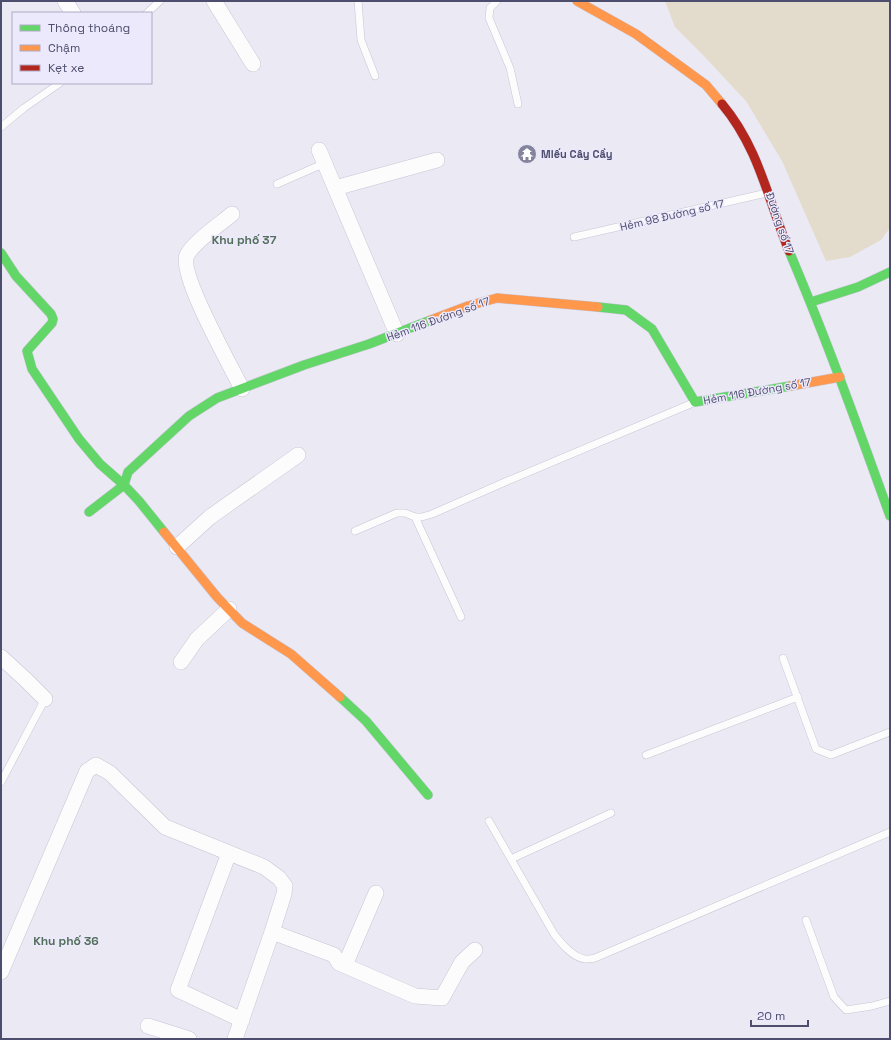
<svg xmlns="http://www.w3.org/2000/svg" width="891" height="1040" font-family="'Space Grotesk',sans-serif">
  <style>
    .water { fill: #e3dccc }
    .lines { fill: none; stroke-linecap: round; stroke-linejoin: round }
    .lane-casing { stroke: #c6c5d3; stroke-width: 8 }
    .street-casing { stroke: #c6c5d3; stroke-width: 16 }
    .fast-casing { stroke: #c6c6d4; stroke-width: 10 }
    .slow-casing { stroke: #c6c6d4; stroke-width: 10 }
    .jam-casing { stroke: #c6c6d4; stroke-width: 10 }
    .lane { stroke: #fcfcfd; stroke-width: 7 }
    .street { stroke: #fcfcfd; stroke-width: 15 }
    .fast { stroke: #63d668; stroke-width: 9 }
    .slow { stroke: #ff974d; stroke-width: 9 }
    .jam { stroke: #b3261e; stroke-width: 9 }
    .labels { text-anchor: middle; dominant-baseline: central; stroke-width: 3; stroke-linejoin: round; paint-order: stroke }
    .poi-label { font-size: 11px; font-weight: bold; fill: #4d4e6d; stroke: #ede9fc; text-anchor: start }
    .street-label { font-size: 11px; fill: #4d4e6d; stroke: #ede9fc }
    .neighbourhood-label { font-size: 12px; font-weight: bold; fill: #53705a; stroke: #ede9fc }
  </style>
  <rect width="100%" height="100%" fill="#ebe9f4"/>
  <path class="water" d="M 665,1 L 890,1 L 890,228 L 881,240 L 850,257 L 826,261 L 782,161 L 746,101 L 702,54 L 675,27 Z"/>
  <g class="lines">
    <defs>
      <path id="lane" d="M 358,1 L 361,40 L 375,76
        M 497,1 L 490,8 L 489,18 L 510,68 L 518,104
        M 147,13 L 160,1
        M 1,127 L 24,108 L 60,83
        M 277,184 L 325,163
        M 574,237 L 767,193
        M 415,517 L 461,617
        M 355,531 L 397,513 L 405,513 L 415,517 L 422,517 L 432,514 L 505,482 L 693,403
        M 783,658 L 816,749 L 831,755 L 890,732
        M 646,755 L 798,697
        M 1,782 L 45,699
        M 489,821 L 554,934 C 561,943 573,958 585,959 C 588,959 592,959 595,958 L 890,832
        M 511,859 L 611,813
        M 806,920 L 834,997 L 846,1010 L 872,1006 L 890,1001"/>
      <path id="street" d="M 65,1 L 73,13
        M 214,1 L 253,64
        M 319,150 L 397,334
        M 335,188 L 437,160
        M 232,214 C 220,224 194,242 187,255 C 178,274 232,368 242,389
        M 177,547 L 210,517 L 298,455
        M 1,657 L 26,680 L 45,699
        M 181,662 L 197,639 L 229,609
        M 229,853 L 178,990 L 242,1020
        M 272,932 L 334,955 L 339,963 L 415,996 L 442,998 L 462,962 L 475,950
        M 345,965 L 376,893
        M 1,972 L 87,771 L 96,765 L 110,773 L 165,827 L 264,867 L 279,878 L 285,886 L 284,894 L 272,932 L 235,1039
        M 148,1026 L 189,1039"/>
      <path id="fast" d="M 789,251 C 826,338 858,427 890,516
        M 1,253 L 16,276 L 51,314 L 53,319 L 52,323 L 27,351 L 32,369 L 79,439 L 100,464 L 124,485 L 139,501 L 164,532
        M 811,302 L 858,287 L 890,272
        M 598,307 L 626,310 L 652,329 L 695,402 L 790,386
        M 89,512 L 124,485 L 128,472 L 189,416 L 217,398 L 304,365 L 369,344 L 431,320
        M 340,697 L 366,721 L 428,795"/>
      <path id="slow" d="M 577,1 L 636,34 L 706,85 L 722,104
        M 431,320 L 468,306 L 497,298 L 598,307
        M 790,386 L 840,377
        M 164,532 L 217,597 L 242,623 L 291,654 L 340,697"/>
      <path id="jam" d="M 722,104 C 759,148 768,200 789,251"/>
    </defs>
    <use href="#lane" class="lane-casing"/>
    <use href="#street" class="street-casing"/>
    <use href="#fast" class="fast-casing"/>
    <use href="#slow" class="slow-casing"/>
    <use href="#jam" class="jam-casing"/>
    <use href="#lane" class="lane"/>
    <use href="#street" class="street"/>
    <use href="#fast" class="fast"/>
    <use href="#slow" class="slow"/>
    <use href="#jam" class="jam"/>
  </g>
  <defs>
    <symbol id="temple-disc" viewBox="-11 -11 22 22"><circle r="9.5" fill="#84849c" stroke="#ede9fc"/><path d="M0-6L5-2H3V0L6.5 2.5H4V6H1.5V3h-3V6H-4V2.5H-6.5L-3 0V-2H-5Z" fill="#fff"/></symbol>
  </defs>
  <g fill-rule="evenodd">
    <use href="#temple-disc" x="516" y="143" width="22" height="22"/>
  </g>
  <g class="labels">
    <g class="poi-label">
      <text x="541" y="154">Miếu Cây Cầy</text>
    </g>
    <g class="street-label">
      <text transform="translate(672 215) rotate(-13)">Hẻm 98 Đường số 17</text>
      <text transform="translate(780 223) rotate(71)">Đường số 17</text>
      <text transform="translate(438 319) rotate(-20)">Hẻm 116 Đường số 17</text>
      <text transform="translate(757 391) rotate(-10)">Hẻm 116 Đường số 17</text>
    </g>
    <g class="neighbourhood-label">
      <text x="244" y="240">Khu phố 37</text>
      <text x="66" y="941">Khu phố 36</text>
    </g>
  </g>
  <rect width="891" height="1040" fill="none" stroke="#4d4e6d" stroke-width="4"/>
  <rect x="12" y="12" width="140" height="72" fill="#ede9fc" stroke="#adabc3"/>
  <rect x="20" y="25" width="20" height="6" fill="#63d668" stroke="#adabc3"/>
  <text x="48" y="32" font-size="12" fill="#4d4e6d">Thông thoáng</text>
  <rect x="20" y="45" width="20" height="6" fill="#ff974d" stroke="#adabc3"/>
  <text x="48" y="52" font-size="12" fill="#4d4e6d">Chậm</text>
  <rect x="20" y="65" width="20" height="6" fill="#b3261e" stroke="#adabc3"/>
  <text x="48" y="72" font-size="12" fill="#4d4e6d">Kẹt xe</text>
  <path d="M751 1020v6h57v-6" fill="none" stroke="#4d4e6d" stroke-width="2"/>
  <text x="757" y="1020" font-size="12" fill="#4d4e6d" stroke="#ede9fc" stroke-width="3" paint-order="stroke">20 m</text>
</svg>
